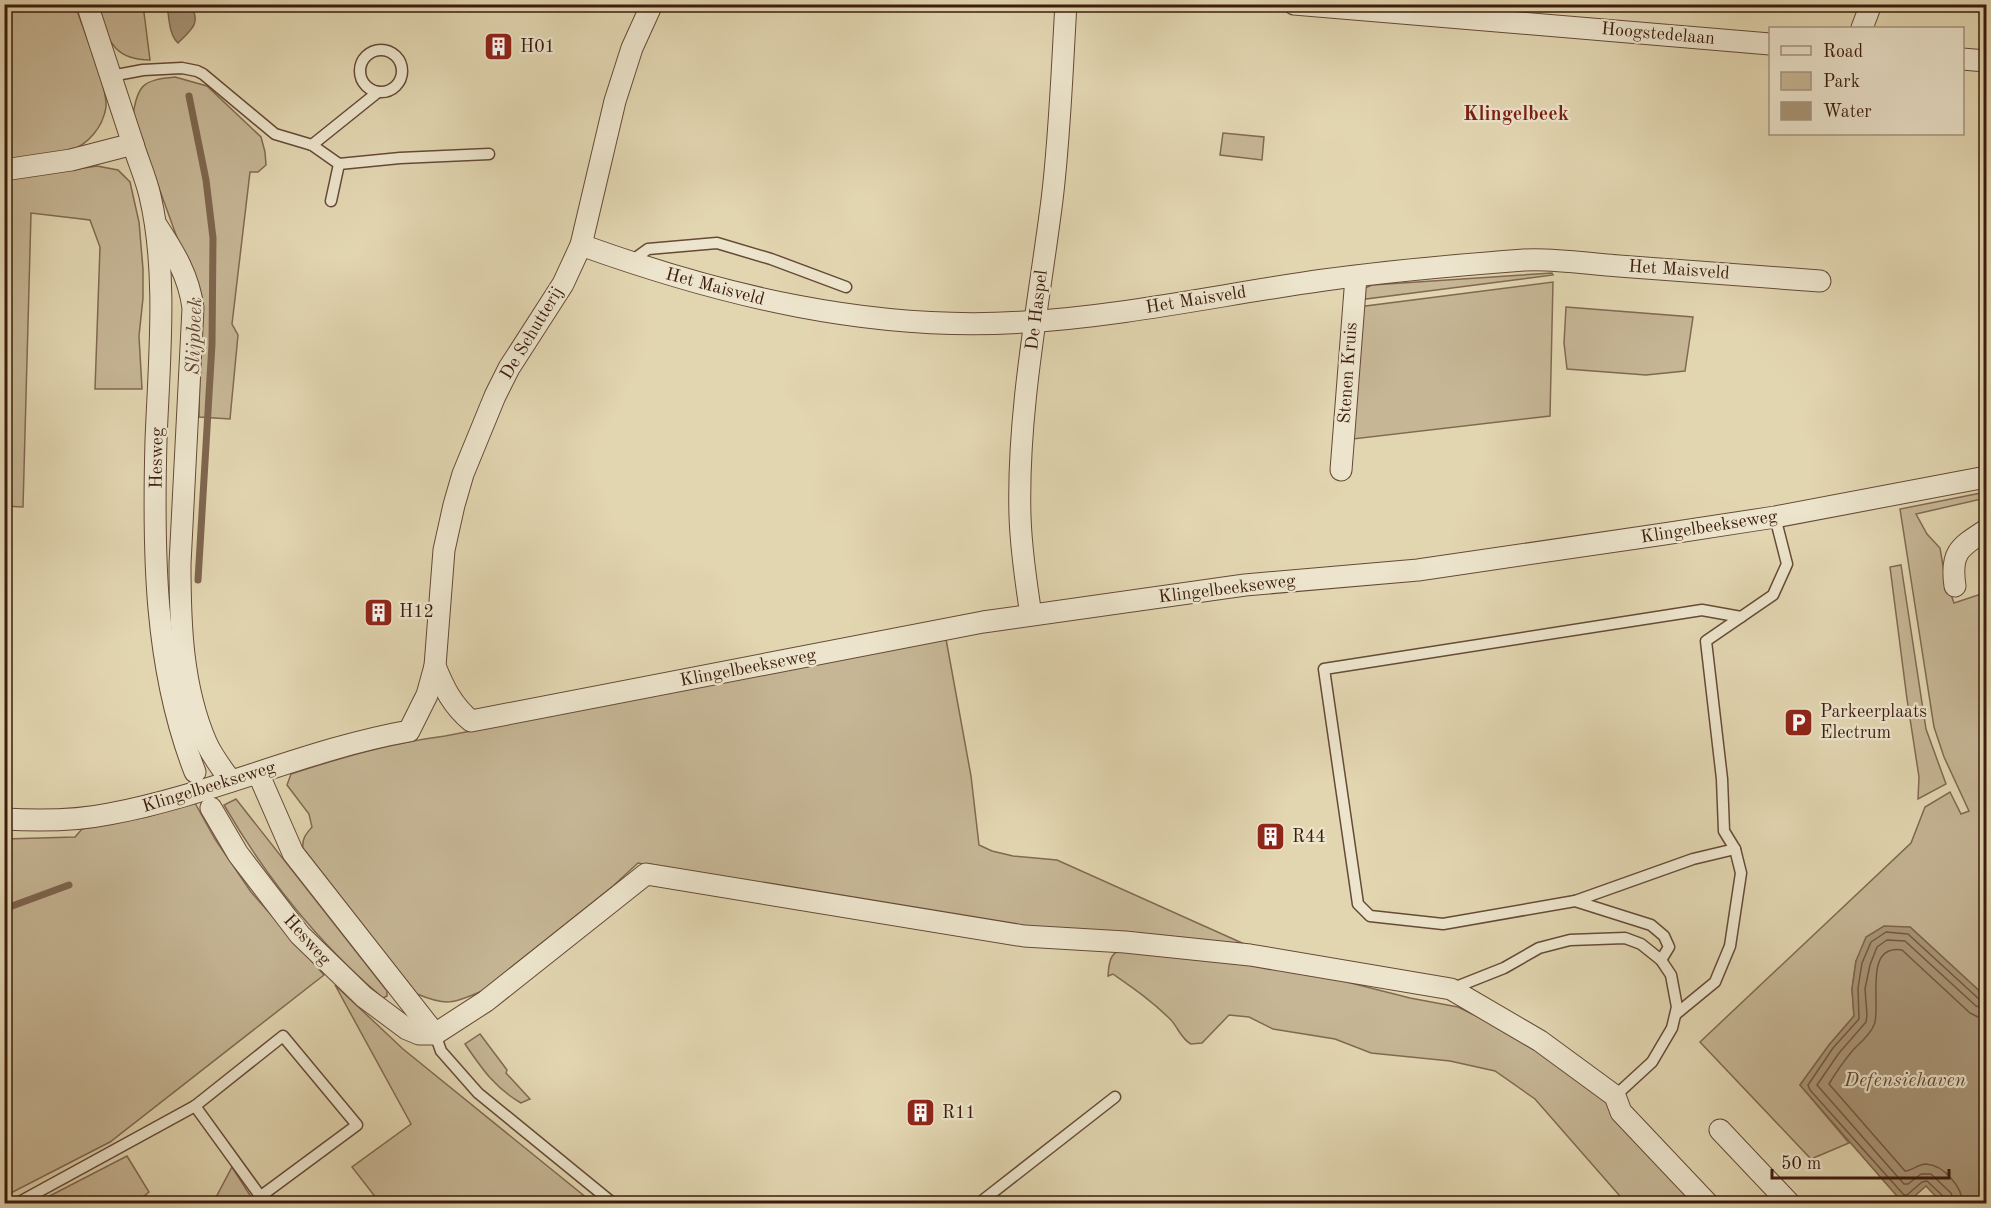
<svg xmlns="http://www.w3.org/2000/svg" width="1991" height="1208" viewBox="0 0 1991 1208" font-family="'Old Standard TT',serif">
	<rect width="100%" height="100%" fill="#e2d6b1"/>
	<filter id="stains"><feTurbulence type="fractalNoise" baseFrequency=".00333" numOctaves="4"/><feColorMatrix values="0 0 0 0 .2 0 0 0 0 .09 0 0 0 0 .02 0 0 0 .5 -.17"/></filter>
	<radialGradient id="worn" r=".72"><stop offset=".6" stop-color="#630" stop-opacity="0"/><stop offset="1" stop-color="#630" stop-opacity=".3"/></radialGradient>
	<g fill="#c6b695" stroke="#816951" stroke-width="1.5">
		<path d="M5 5H75C82 26 108 88 106 107 103 127 88 145 69 151 49 157 25 158 5 161Z"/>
		<path d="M95 5H143L150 60C110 60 108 36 95 5Z"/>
		<path d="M175 77 207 86 261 137 265 152 266 165 258 172H250L232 324 238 335 230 419 199 417 201 304 133 116C137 84 144 80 175 77Z"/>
		<polygon points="1223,133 1264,137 1262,160 1220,155"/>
		<polygon points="97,166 118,170 130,182 139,222 143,269 143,298 139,336 142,389 95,389 100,247 90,220 31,213 23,507 5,506 5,180"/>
		<polygon points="1552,273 1553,275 1358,300 1365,288 1372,285"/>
		<polygon points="1553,282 1550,416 1353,439 1358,307"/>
		<polygon points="1566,307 1693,317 1685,371 1646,375 1567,369 1564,343"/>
		<polygon points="1986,492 1986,498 1916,514 1927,534 1940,548 1945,577 1954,603 1981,594 1986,596 1983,629 1986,629 1986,727 1985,731 1982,772 1986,802 1986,997 1910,927 1856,961 1852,989 1854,1016 1829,1045 1800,1085 1849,1143 1811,1159 1700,1042 1911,843 1925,807 1950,792 1961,814 1969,811 1944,757 1934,727 1900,509"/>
		<polygon points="1901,565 1926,729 1946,784 1918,799 1919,777 1907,699 1890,567"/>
		<path d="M946 639 971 776 979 845 992 851 1013 856 1057 860 1251 947 1050 929 927 913 860 899 638 863 613 886 482 991C453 1004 446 1006 417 994L303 848C302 838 306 834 312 827L309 814 287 785 291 774C343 757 391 743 445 736Z"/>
		<path d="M236 799 387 991V996L383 998C319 944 266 877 224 805Z"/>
		<polygon points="195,803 215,839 251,892 324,975 110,1142 5,1196 5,839 75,837 82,829 147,817"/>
		<path d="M1127 945 1288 967 1410 998 1458 1007 1519 1037 1594 1088 1702 1203H1626L1535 1099 1495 1071 1450 1061 1371 1053 1335 1039 1273 1029 1249 1017 1229 1015 1202 1043 1191 1044C1181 1039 1178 1027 1170 1019 1152 1001 1133 988 1113 974L1108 976C1109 957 1111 954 1127 945Z"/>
		<polygon points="335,985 403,1049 593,1203 380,1203 352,1167 411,1124"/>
		<path d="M480 1034 507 1070 506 1073 530 1099 521 1103C495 1088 482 1069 465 1044Z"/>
		<polygon points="127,1156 149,1192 135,1203 36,1203"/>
		<polygon points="232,1167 255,1203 213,1203"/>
	</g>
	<g fill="#aa9779" stroke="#7e664e" stroke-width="1.5">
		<path d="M167 5H191C201 24 192 29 178 43 169 35 169 17 167 5Z"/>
		<polygon points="1884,926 1910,927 1986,997 1986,1203 1942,1203 1926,1186 1907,1203 1903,1203 1800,1085 1829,1045 1854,1016 1852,989 1856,961 1866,937"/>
	</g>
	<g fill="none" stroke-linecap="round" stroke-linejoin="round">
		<g stroke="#735a43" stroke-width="1.5">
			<polyline points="1946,1204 1944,1197 1927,1181 1922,1182 1907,1195 1904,1195 1810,1090 1808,1085 1833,1048 1859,1019 1858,988 1862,963 1871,942 1886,932 1908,934 1980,1000 1986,1001"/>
			<polyline points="1954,1204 1951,1193 1931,1174 1921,1174 1908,1184 1904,1184 1817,1085 1839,1053 1866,1022 1867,1015 1865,989 1870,965 1877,947 1887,940 1905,941 1976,1006 1986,1009"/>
			<path d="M1963 1204C1962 1187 1944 1165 1926 1164 1918 1164 1912 1171 1905 1171L1829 1084C1836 1072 1844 1061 1853 1050 1860 1043 1870 1035 1874 1025 1882 1007 1862 944 1902 950L1970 1013 1978 1017 1986 1018"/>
		</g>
		<g stroke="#7e664e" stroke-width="7">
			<polyline points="189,96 206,180 213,238 212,344 198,580"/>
			<polyline points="4,909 69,885"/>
		</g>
		<defs>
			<g id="lane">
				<circle cx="381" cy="71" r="21"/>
				<polyline points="111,76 143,70 182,68 197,71 203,74 275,134 312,145 339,164 331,201"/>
				<polyline points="312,145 378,92"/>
				<polyline points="339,164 400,158 489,154"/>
				<polyline points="630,262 648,249 717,243 771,259 846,287"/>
				<polyline points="1575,901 1443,924 1370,916 1358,904 1324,669 1702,610 1741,617"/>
				<polyline points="1661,960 1669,947 1664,936 1651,925 1575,901 1693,859 1735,849 1724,831 1722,779 1706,641 1773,595 1787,564 1775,517"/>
				<polyline points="1451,989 1504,968 1539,948 1570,940 1625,938 1641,944 1661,960 1671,975 1677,1007 1672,1028 1652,1062 1615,1096"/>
				<polyline points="1676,1014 1715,982 1730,946 1741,873 1735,849"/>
				<polyline points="435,1034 441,1051 478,1093 614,1204"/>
				<polyline points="195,1106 283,1036 357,1125 261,1196"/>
				<polyline points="16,1204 195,1106 266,1204"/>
				<polyline points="978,1204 1115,1097"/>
			</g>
			<g id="street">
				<polyline points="1294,4 1770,44"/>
				<polyline points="1862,28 1871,4"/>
				<polyline points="1962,59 1986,61"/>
				<path d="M133 144C138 161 146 178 150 196 168 272 159 362 156 440 153 552 154 667 195 772"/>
				<polyline points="4,170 71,160 133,144 87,4"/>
				<path d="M157 226C174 252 189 276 193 308L180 564C180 624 182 686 206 742 212 756 222 769 231 781"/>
				<path d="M581 245C723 296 872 332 1024 322 1125 316 1224 294 1324 280 1390 271 1458 265 1524 260 1554 258 1589 264 1619 266 1686 271 1753 276 1820 281"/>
				<polyline points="1341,470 1356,277"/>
				<path d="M1955 586C1950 552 1960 547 1986 530"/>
				<path d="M1031 615C1026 583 1021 549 1020 516 1017 412 1039 303 1052 200 1060 135 1062 69 1066 4"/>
				<path d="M435 666C444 688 452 705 471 721L983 622 1245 585 1418 570 1664 534 1775 517 1986 477"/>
				<polyline points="258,773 293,853 435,1034"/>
				<polyline points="211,808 238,854 300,935 364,997 407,1029 419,1034 435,1034 486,1001 646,874 1024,936 1125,942 1250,955 1451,989 1540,1041 1615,1096 1621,1112 1708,1204"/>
				<path d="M4 819C39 821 75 821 109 814 212 795 307 749 409 731L427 695 435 666 444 550 454 505 463 474 495 396 509 368 563 284 581 245 615 101 632 48 652 4"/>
				<polyline points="1720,1130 1790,1204"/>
			</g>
		</defs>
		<use href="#lane" stroke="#664a36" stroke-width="13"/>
		<use href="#street" stroke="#664a36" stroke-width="23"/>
		<use href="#lane" stroke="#ece4cc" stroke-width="10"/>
		<use href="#street" stroke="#ece4cc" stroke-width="21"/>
	</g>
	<defs>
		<symbol id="building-square" viewBox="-11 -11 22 22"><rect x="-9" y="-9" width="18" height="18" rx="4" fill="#8f2418" stroke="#ece4cc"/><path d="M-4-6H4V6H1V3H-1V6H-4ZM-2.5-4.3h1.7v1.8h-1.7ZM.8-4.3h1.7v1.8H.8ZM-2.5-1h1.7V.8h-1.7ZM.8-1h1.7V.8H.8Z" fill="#fff"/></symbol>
		<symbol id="parking-square" viewBox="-11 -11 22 22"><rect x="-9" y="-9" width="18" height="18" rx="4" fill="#8f2418" stroke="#ece4cc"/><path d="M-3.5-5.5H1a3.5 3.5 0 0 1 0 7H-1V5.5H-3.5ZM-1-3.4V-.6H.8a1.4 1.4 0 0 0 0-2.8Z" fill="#fff"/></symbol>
	</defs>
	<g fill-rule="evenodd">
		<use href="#building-square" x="482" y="30" width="33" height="33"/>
		<use href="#building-square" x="362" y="596" width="33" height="33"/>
		<use href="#parking-square" x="1782" y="706" width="33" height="33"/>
		<use href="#building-square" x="1254" y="820" width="33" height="33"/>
		<use href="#building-square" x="904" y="1096" width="33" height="33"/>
	</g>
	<g text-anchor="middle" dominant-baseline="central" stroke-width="4.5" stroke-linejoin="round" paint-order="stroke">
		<g font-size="18" fill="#3c1c0d" stroke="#ece4cc">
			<text transform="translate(1658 34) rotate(5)">Hoogstedelaan</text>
			<text transform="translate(1679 270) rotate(4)">Het Maisveld</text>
			<text transform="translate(715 287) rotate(15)">Het Maisveld</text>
			<text transform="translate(1196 300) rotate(-9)">Het Maisveld</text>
			<text transform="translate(1037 310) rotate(-83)">De Haspel</text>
			<text transform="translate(532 333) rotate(-59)">De Schutterij</text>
			<text transform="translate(1348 373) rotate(-86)">Stenen Kruis</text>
			<text transform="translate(157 458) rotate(-89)">Hesweg</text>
			<text transform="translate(1709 527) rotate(-9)">Klingelbeekseweg</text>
			<text transform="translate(1227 589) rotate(-7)">Klingelbeekseweg</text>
			<text transform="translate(748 668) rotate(-11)">Klingelbeekseweg</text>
			<text transform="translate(209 787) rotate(-17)">Klingelbeekseweg</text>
			<text transform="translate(307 940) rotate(48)">Hesweg</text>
		</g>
		<g font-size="18" fill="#3c1c0d" stroke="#ece4cc" text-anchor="start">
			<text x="520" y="47">H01</text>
			<text x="399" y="612">H12</text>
			<text x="1820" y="712">Parkeerplaats<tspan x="1820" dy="21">Electrum</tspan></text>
			<text x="1292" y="837">R44</text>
			<text x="942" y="1113">R11</text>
		</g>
		<g font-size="20" font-weight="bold" fill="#7a1f14" stroke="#ece4cc">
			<text x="1516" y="115">Klingelbeek</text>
		</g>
		<g font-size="20" font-style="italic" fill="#624733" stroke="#ece4cc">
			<text transform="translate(195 336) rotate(-88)">Slijpbeek</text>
			<text x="1905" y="1081">Defensiehaven</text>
		</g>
	</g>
	<rect width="1991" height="1208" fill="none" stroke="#e2d6b1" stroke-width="24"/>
	<rect x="6" y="6" width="1979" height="1196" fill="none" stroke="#3c1c0d" stroke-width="3"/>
	<rect x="12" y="12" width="1967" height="1184" fill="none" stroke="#3c1c0d" stroke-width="1.5"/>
	<rect x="1769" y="27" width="195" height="108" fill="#ece4cc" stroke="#a69480" stroke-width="1.5"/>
	<rect x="1781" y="46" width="30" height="9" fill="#ece4cc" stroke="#a69480" stroke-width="1.5"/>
	<text x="1823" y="57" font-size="18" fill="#3c1c0d">Road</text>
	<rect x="1781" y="72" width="30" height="18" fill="#c6b695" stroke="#a69480" stroke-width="1.5"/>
	<text x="1823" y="87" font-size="18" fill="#3c1c0d">Park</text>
	<rect x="1781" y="102" width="30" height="18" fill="#aa9779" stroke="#a69480" stroke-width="1.5"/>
	<text x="1823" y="117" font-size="18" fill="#3c1c0d">Water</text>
	<path d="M1772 1169v9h177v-9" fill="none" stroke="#3c1c0d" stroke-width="3"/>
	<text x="1781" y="1169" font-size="18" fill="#3c1c0d" stroke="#ece4cc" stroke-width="4.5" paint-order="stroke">50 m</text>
	<rect width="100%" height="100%" filter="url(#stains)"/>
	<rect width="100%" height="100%" fill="url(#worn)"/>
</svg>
